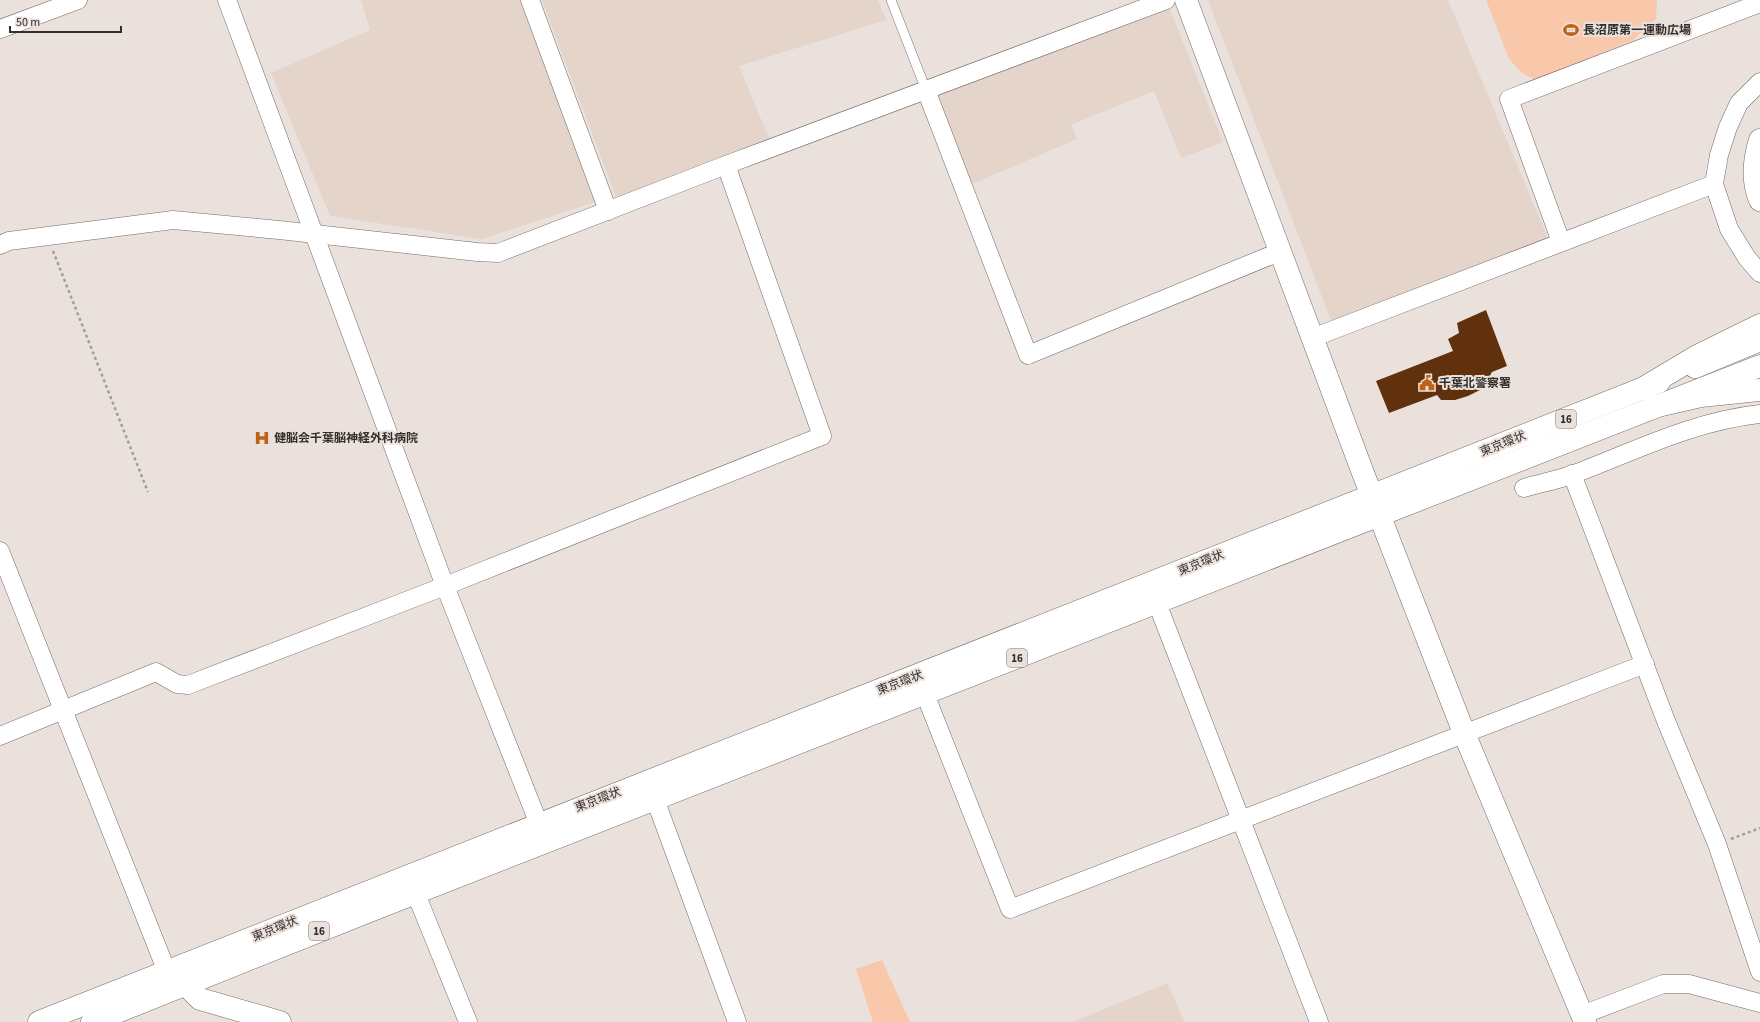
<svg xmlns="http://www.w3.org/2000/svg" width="1760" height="1022" viewBox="0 0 1760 1022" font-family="'Source Sans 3','Noto Sans JP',sans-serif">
	<rect width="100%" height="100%" fill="#ebe1dc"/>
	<g fill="#e4d4ca">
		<polygon points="361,0 522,0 598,201 482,239 330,216 271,73 370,30"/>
		<polygon points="542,0 878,0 886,20 739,66 769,138 616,197"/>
		<polygon points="1208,0 1448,0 1549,241 1332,323"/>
		<polygon points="1169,7 1223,142 1181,158 1154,91 1071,125 1077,139 970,185 934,93"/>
		<polygon points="1167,983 1185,1022 1073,1022"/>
	</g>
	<g fill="#f9c7a9">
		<polygon points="1486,0 1657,0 1656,19 1633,40 1536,80 1522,73 1509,59"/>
		<polygon points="882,960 910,1022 873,1022 856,969"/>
	</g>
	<polygon fill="#61310e" points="1486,310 1507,366 1492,372 1488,379 1480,390 1468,396 1455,400 1441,400 1437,395 1389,413 1376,381 1453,351 1448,339 1459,333 1457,323"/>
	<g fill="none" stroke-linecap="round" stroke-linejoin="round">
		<defs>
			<polyline id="service" points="891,0 926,90"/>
			<g id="minor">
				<polyline points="227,0 445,586 544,837"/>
				<polyline points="530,0 608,211"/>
				<polyline points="0,29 78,0"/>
				<polyline points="1760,82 1739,103 1728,127 1719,155 1714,184 1729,229 1747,258 1760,273"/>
				<polyline points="926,90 1028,355 1279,252"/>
				<polyline points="1561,242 1509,99 1760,3"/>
				<polyline points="0,245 9,241 173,220 279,230 477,252 498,253 726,165 1166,0"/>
				<polyline points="1312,338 1714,184"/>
				<polyline points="1572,474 1666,721 1717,844 1760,972"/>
				<path d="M1524 488C1540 483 1558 480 1574 474 1635 451 1694 421 1760 414"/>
				<polyline points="0,551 167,972"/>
				<polyline points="1157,603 1319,1022"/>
				<polyline points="925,694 1010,909 1645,664"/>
				<polyline points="0,736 156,672 177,684 188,685 445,586 822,436 726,165"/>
				<polyline points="655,799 737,1022"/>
				<polyline points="416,894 468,1022"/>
				<polyline points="1582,1015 1663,984 1689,984 1760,1003"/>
			</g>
			<g id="tertiary">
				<polyline points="1186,0 1363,473 1464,733 1585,1022"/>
				<polyline points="189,984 192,991 200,999 280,1022"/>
			</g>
			<g id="trunk">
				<polyline points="1695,367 1760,340"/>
				<polyline points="39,1022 1659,382"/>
				<polyline points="92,1022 372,910 1760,366"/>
			</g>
			<g id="motorway">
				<path d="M1760 140C1754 159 1752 181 1760 200"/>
				<polyline points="1642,389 1699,355 1760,325"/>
				<polyline points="1653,407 1701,396 1760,390"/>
			</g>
		</defs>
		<use href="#service" stroke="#736b66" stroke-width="10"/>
		<use href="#minor" stroke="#736b66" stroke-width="19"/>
		<use href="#tertiary" stroke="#736b66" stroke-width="23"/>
		<use href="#trunk" stroke="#736b66" stroke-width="23"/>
		<use href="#motorway" stroke="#736b66" stroke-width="23"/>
		<g stroke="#a39c98" stroke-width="2.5" stroke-dasharray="3 3" stroke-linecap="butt">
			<polyline points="53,251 148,492"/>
			<polyline points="1731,839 1760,828"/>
		</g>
		<use href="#service" stroke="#fff" stroke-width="9"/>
		<use href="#minor" stroke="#fff" stroke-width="18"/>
		<use href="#tertiary" stroke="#fff" stroke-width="22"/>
		<use href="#trunk" stroke="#fff" stroke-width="22"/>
		<use href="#motorway" stroke="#fff" stroke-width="22"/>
	</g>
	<defs>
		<symbol id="stadium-bare" viewBox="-9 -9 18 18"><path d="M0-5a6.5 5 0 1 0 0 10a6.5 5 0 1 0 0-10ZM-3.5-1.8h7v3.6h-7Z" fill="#bf6216" stroke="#ebe1dc" stroke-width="2.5" paint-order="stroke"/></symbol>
		<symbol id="civic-bare" viewBox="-9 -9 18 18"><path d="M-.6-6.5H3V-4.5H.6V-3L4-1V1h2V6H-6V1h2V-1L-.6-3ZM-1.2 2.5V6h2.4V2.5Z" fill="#bf6216" stroke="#ebe1dc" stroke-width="2.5" paint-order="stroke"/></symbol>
		<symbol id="hospital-bare" viewBox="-9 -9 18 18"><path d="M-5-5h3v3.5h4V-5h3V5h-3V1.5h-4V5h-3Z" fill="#bf6216" stroke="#ebe1dc" stroke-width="2.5" paint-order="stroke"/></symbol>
	</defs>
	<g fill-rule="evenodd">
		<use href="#stadium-bare" x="1560" y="19" width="22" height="22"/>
		<use href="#civic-bare" x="1416" y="372" width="22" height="22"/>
		<use href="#hospital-bare" x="251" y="427" width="22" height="22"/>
	</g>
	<g text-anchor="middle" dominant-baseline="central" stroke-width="4" stroke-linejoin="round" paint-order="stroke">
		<g fill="#ebe1dc" stroke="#6a6461" stroke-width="1">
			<rect x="1556" y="410" width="20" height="18" rx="3"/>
			<rect x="1007" y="649" width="20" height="18" rx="3"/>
			<rect x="309" y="922" width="20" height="18" rx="3"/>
		</g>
		<g font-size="11" font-weight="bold" fill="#322e2c">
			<text x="1566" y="419">16</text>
			<text x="1017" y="658">16</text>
			<text x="319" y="931">16</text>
		</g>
		<g font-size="12" font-weight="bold" fill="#322e2c" stroke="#ebe1dc" text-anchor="start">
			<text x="1583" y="30">長沼原第一運動広場</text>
			<text x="1439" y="383">千葉北警察署</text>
			<text x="274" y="438">健脳会千葉脳神経外科病院</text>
		</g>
		<g font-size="12" fill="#322e2c" stroke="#ebe1dc">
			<text transform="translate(1503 444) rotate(-22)">東京環状</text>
			<text transform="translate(1201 563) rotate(-22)">東京環状</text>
			<text transform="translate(900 683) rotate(-21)">東京環状</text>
			<text transform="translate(598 800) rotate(-21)">東京環状</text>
			<text transform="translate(275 929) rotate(-22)">東京環状</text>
		</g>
	</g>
	<path d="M10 26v6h111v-6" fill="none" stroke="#322e2c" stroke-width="2"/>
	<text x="16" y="26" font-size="12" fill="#322e2c" stroke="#ebe1dc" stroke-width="3" paint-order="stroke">50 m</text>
</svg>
